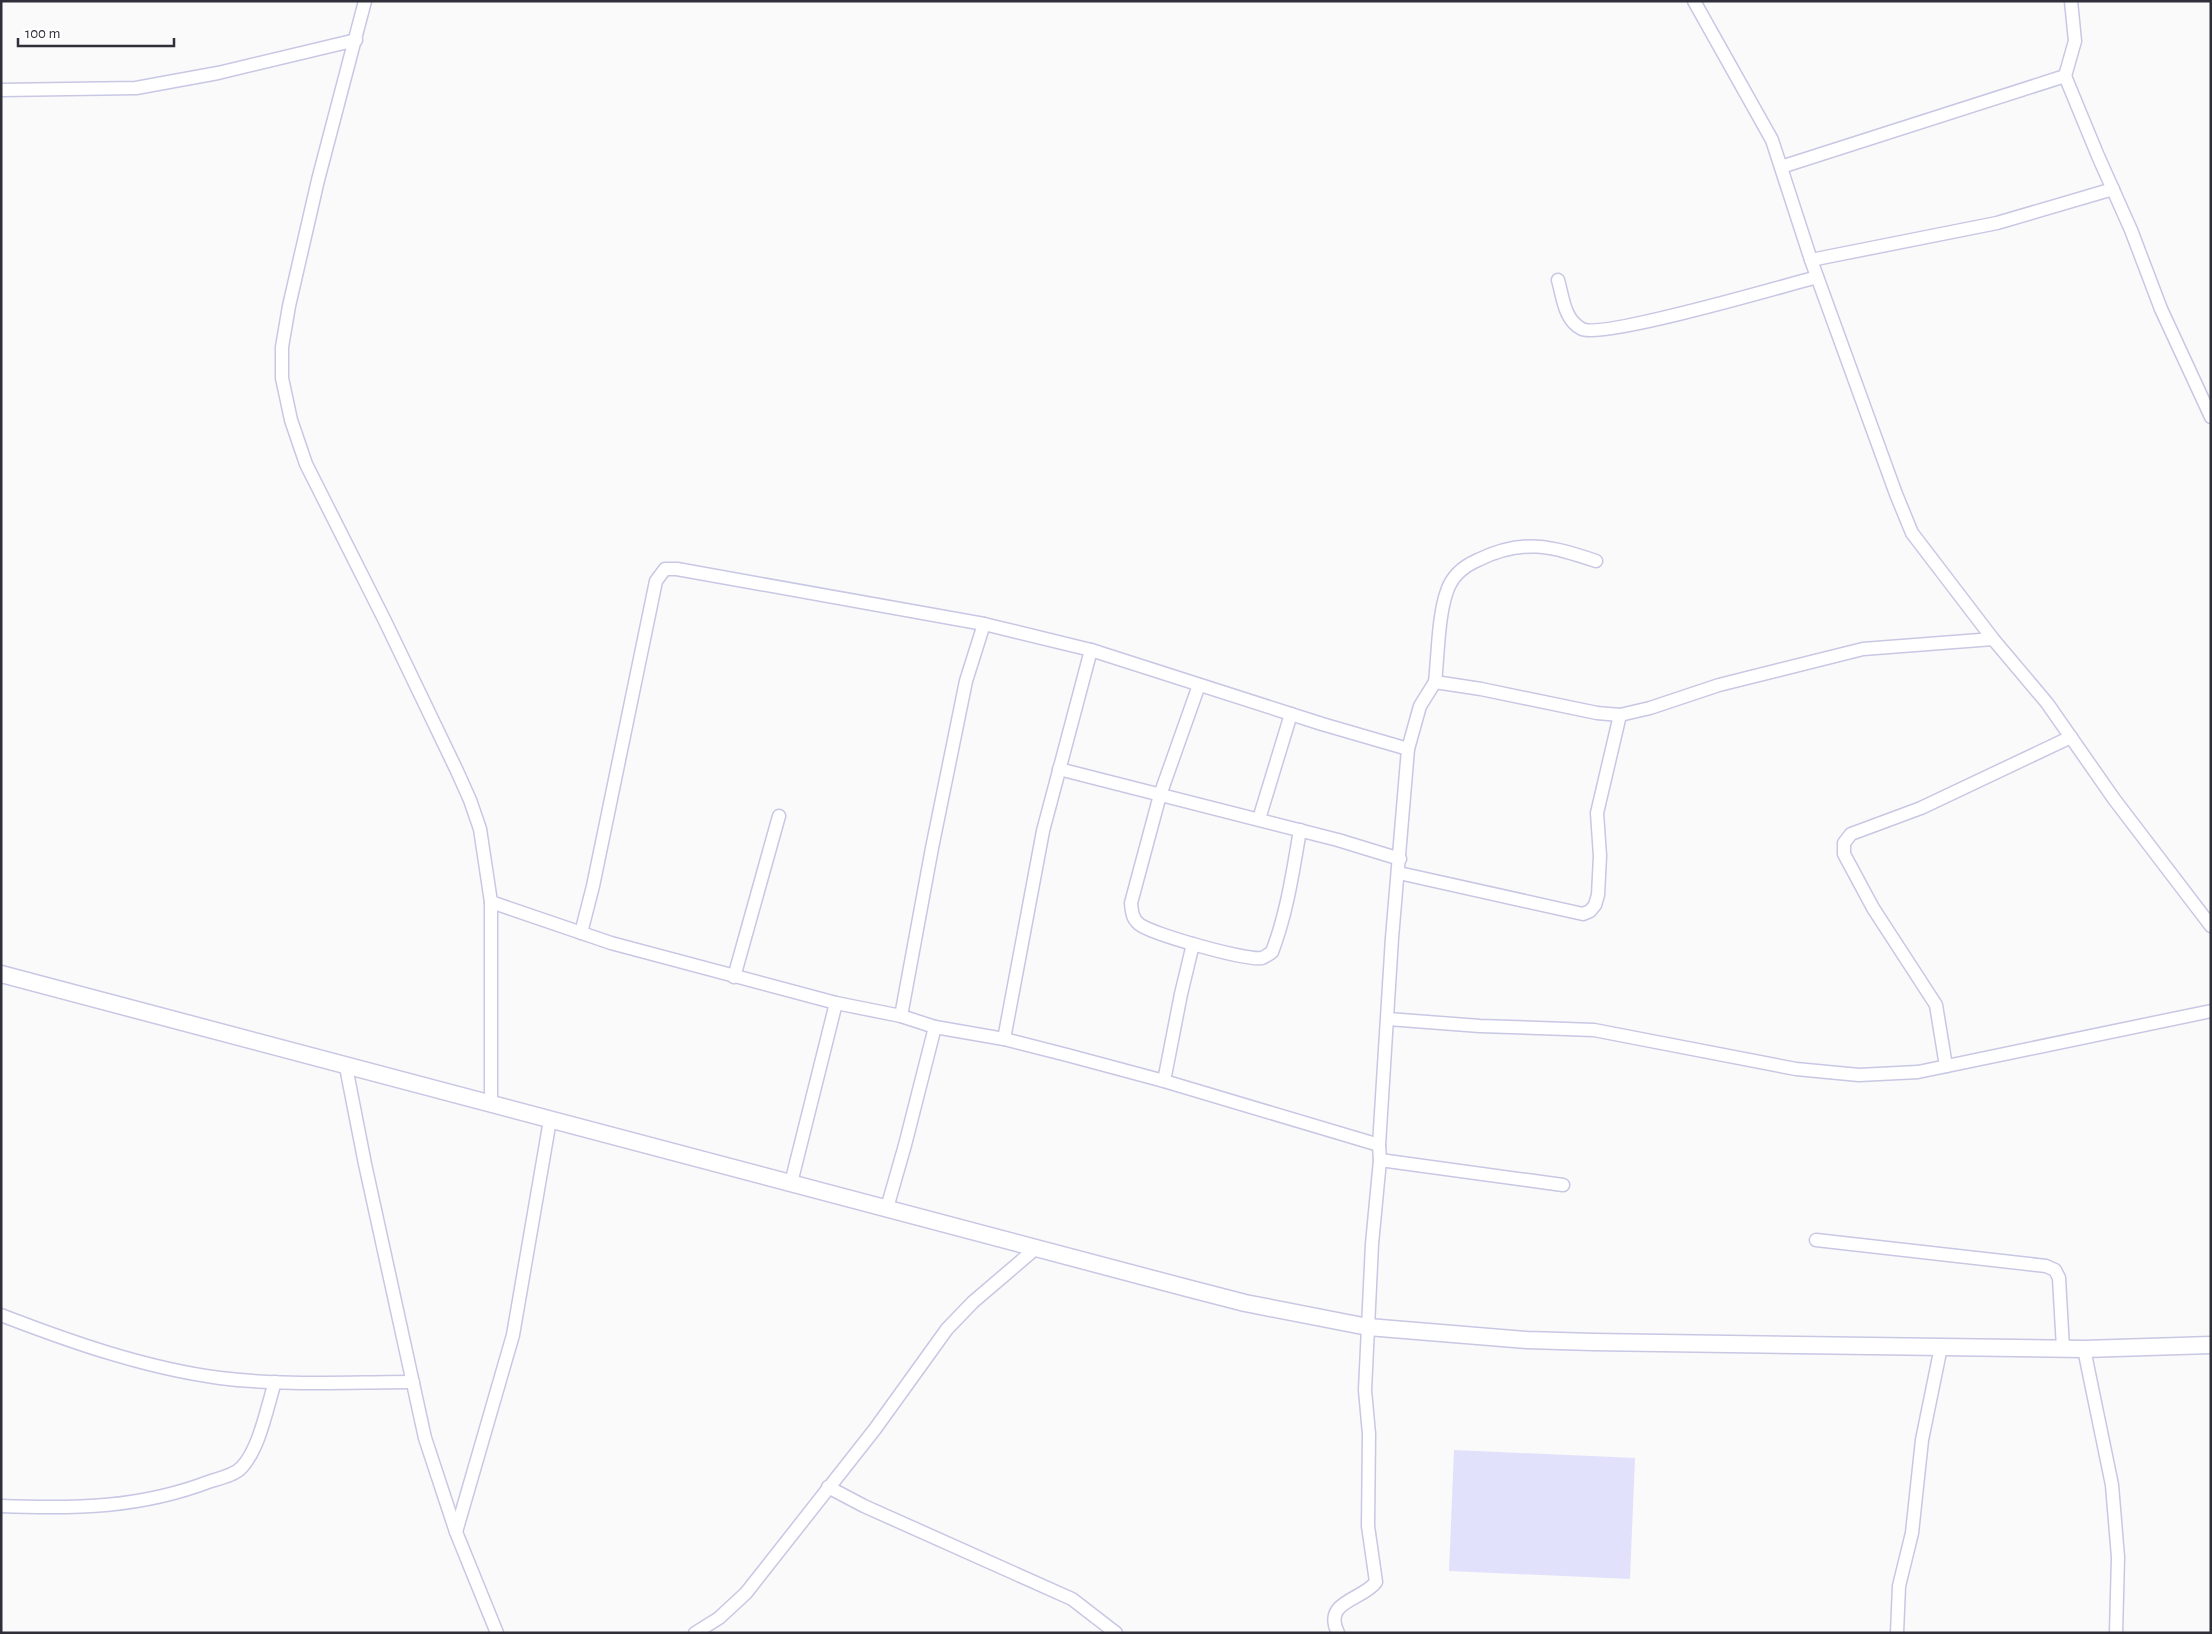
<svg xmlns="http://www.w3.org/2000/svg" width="2212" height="1634" viewBox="0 0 2212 1634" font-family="'Alegreya Sans',sans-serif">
	<rect width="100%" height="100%" fill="#fafafa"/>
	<polygon fill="#e2e1fb" points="1454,1450 1635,1458 1630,1579 1449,1571"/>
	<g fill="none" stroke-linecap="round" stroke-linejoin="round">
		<defs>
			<g id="minor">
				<polyline points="365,1 318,180 289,306 282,347 282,378 291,420 306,464 385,621 457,771 470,800 480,829 491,902 491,1105"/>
				<polyline points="1694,1 1772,140 1811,260 1896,494 1912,533 1993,639 2047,703 2114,799 2211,926"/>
				<polyline points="2065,76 2098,156 2131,230 2161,309 2211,417"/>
				<polyline points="1,90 136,88 218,73 356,40"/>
				<polyline points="1781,167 2065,76 2075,41 2071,1"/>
				<polyline points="1811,260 1997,223 2113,189"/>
				<path d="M1558 280C1563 297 1564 320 1582 329 1602 339 1784 286 1817 277"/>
				<path d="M1435 682C1438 656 1438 616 1447 591 1452 576 1464 566 1478 560 1523 538 1551 546 1596 561"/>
				<path d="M1199 685 1160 795 1131 903C1132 912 1132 918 1139 924 1151 934 1247 961 1262 958 1265 957 1269 954 1272 952 1287 913 1293 871 1300 830"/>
				<polyline points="1059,769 1338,840 1400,859"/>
				<polyline points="1259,819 1291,714"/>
				<polyline points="1399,873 1583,914 1590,911 1595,905 1598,895 1600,856 1597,813 1620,715"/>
				<polyline points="491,902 611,943 836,1003 901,1016 935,1027 1004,1039 1067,1055 1164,1081 1379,1145"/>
				<polyline points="581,933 593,886 656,581 665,569 677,569 984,624 1091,650 1322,724 1408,749"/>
				<polyline points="734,977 779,816"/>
				<polyline points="901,1016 932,848 966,681 984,624"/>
				<polyline points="1388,1019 1480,1026 1594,1030 1796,1069 1859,1075 1918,1072 2211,1011"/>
				<polyline points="1004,1039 1043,831 1091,650"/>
				<polyline points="1946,1066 1936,1005 1873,908 1844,854 1844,843 1851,834 1921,808 2071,737"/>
				<polyline points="346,1067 365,1164 425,1438 456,1532 497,1633"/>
				<polyline points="1164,1081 1181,994 1193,944"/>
				<polyline points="1380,1160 1563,1185"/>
				<polyline points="791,1183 836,1003"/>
				<polyline points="887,1208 905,1145 935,1027"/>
				<polyline points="1816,1240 2046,1266 2055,1270 2059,1278 2063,1348"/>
				<path d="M1 1315C71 1342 145 1368 220 1378 283 1386 349 1382 413 1382"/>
				<polyline points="2084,1349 2112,1485 2118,1557 2116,1633"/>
				<polyline points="828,1487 864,1506 1072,1599 1116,1633"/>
				<path d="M1 1506C76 1509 141 1508 211 1481 221 1478 235 1475 242 1467 260 1447 267 1407 275 1382"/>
				<polyline points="456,1532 513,1335 550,1120"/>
				<polyline points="695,1633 719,1618 746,1593 875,1429 947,1329 973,1302 1035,1249"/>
				<path d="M1338 1633C1322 1601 1363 1600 1376 1582L1368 1526 1369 1434 1365 1390 1372 1244 1380 1160 1379 1145 1392 938 1408 749 1420 706 1435 682 1481 689 1597 713 1620 715 1650 708 1719 685 1863 649 1993 639"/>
				<polyline points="1897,1633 1899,1586 1912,1533 1922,1440 1941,1347"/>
			</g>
			<polyline id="major" points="1,974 1187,1288 1245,1303 1368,1327 1527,1340 1593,1342 2084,1349 2211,1345"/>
		</defs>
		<use href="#minor" stroke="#c8c7e4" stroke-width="15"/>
		<use href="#major" stroke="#c8c7e4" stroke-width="19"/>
		<use href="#minor" stroke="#fff" stroke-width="12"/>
		<use href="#major" stroke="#fff" stroke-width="16"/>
	</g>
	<rect width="2212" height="1634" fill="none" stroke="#2f2f3a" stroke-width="5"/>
	<path d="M18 38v8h156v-8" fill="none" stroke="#2f2f3a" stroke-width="2.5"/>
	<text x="25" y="38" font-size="15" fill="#2f2f3a" stroke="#ffffff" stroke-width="4" paint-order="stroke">100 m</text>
</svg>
